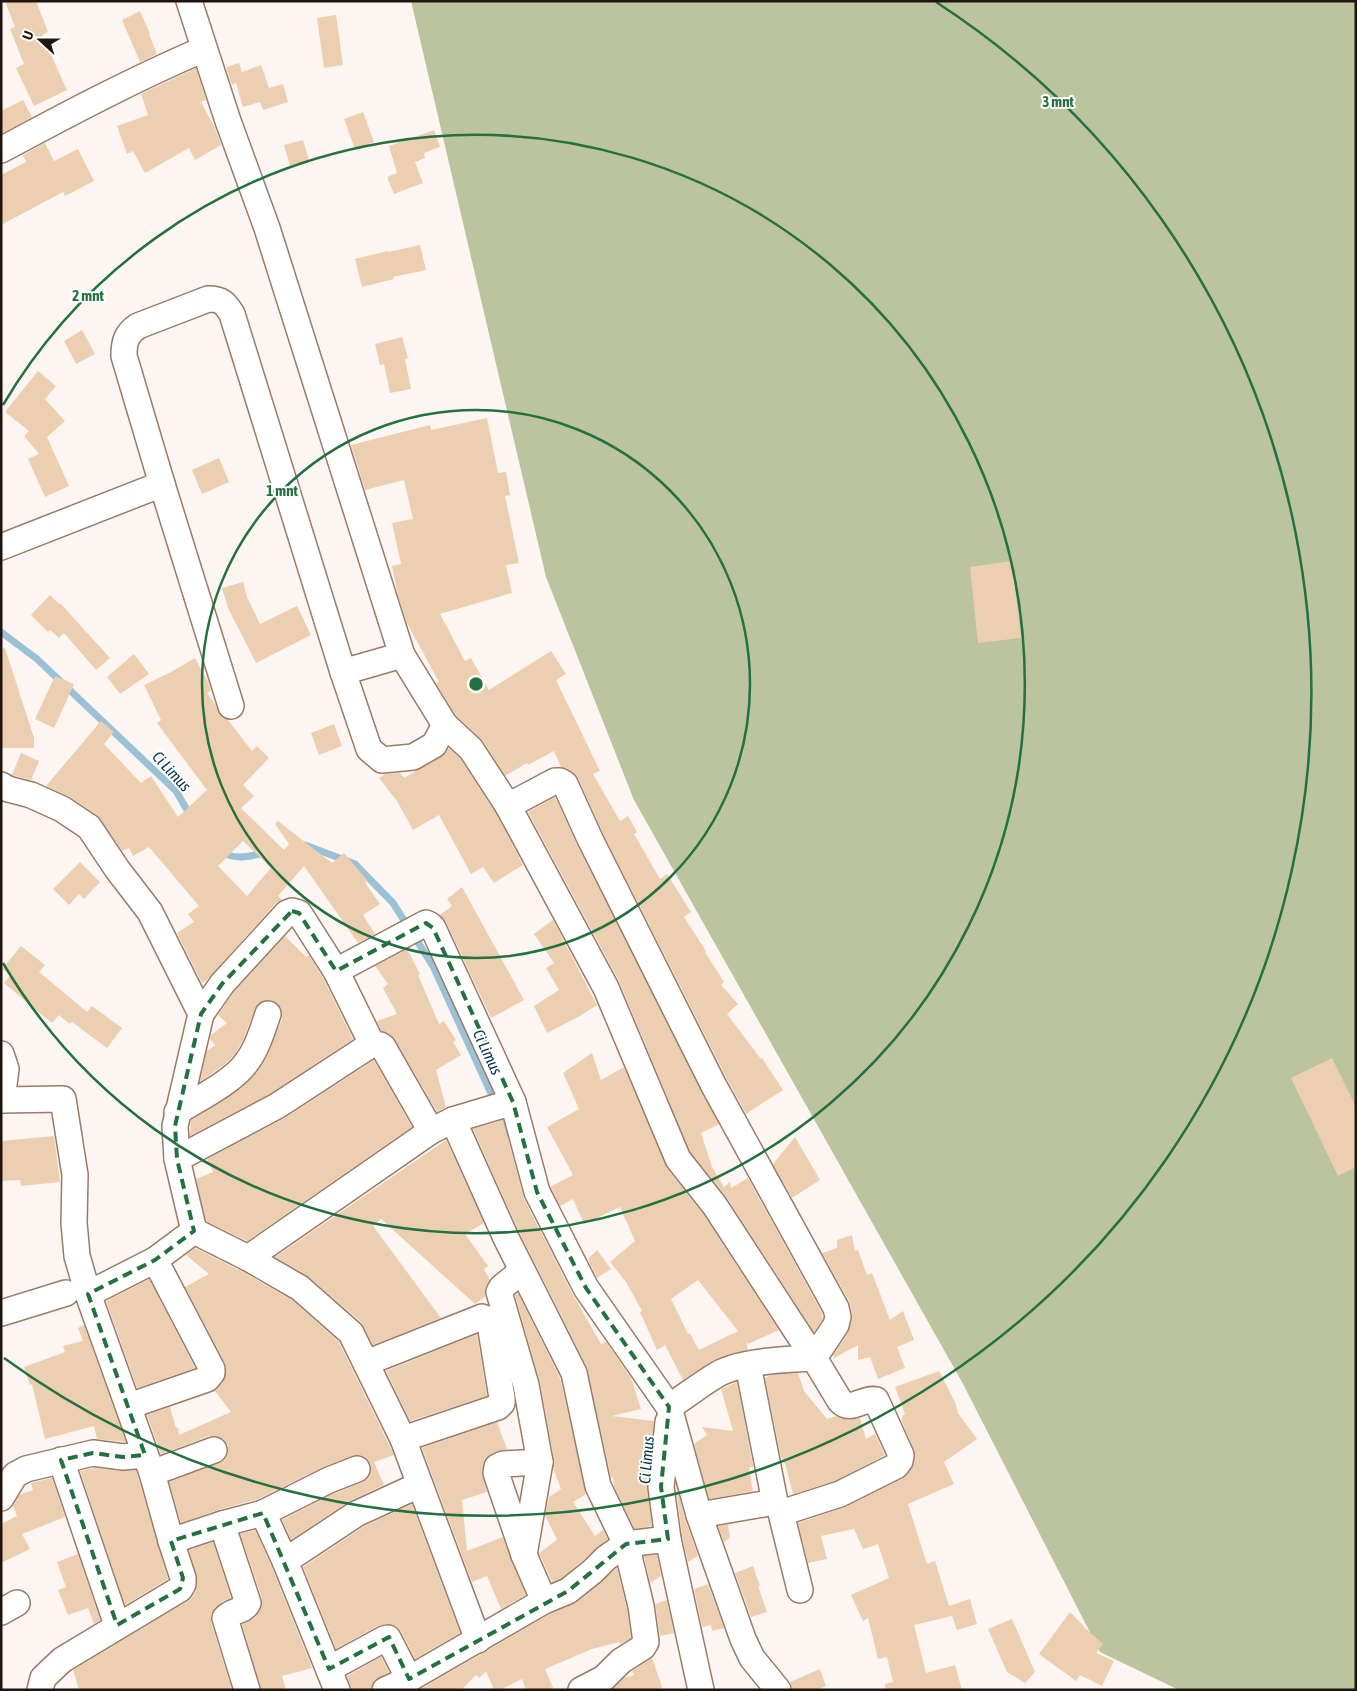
<svg xmlns="http://www.w3.org/2000/svg" width="1357" height="1691" viewBox="0 0 1357 1691" font-family="'Asap Condensed',sans-serif">
	<rect width="100%" height="100%" fill="#fcf5f1"/>
	<polygon fill="#bbc49f" points="411,1 1356,1 1356,1690 1179,1690 1100,1652 962,1382 634,800 546,577"/>
	<g fill="none" stroke-linecap="round" stroke-linejoin="round">
		<g stroke="#9ac1d6" stroke-width="7">
			<polyline points="1,632 37,659 176,791 190,815"/>
			<polyline points="305,845 355,864 393,903 433,966 495,1102"/>
			<path d="M221 851C235 861 249 856 265 853"/>
			<polyline points="500,1112 510,1134"/>
		</g>
	</g>
	<g fill="#eccfb1" fill-rule="evenodd">
		<polygon points="5,1 36,1 48,32 42,35 67,90 34,106 16,68 24,64 10,29 15,27"/>
		<polygon points="140,11 150,34 149,34 157,54 140,62 122,20"/>
		<polygon points="336,15 343,65 324,68 317,18"/>
		<polygon points="239,63 242,72 261,65 269,88 283,84 288,102 263,110 260,102 243,107 236,83 232,85 226,67"/>
		<polygon points="196,68 206,100 201,102 215,128 221,145 195,160 189,148 145,173 133,151 127,154 117,126 148,115 141,94"/>
		<polygon points="23,100 32,117 1,134 1,111"/>
		<polygon points="363,112 374,142 355,149 344,119"/>
		<polygon points="434,130 440,147 424,153 425,158 415,162 423,183 394,194 387,177 397,173 389,146"/>
		<polygon points="303,140 309,160 290,166 284,145"/>
		<polygon points="45,143 54,161 78,149 94,181 65,196 63,192 1,225 1,175 26,162 23,155"/>
		<polygon points="420,245 426,270 393,277 394,279 362,287 355,259 388,251 388,252"/>
		<polygon points="82,330 95,354 76,364 64,341"/>
		<polygon points="402,337 408,358 405,359 411,389 390,393 384,364 380,365 375,344"/>
		<polygon points="38,371 56,386 45,399 65,421 47,437 69,486 45,497 28,459 39,454 24,436 29,431 5,412"/>
		<polygon points="487,418 498,473 506,472 510,495 505,496 519,563 506,565 512,593 440,614 465,661 471,658 489,690 551,651 566,674 556,680 600,771 593,774 620,821 628,816 637,832 634,834 660,879 667,874 691,912 684,917 706,951 705,952 724,982 721,985 738,1004 727,1014 761,1059 762,1058 783,1090 746,1114 727,1079 603,833 578,778 572,772 561,767 554,751 528,765 527,763 505,776 483,741 456,716 436,683 439,682 407,623 398,595 392,566 401,564 392,523 413,519 404,480 365,490 351,445 430,425 431,430"/>
		<polygon points="219,458 229,482 202,494 192,470"/>
		<polygon points="1012,561 1021,638 978,643 970,567"/>
		<polygon points="243,582 247,597 260,624 297,606 311,635 256,663 228,608 222,588"/>
		<polygon points="50,595 59,604 60,603 110,658 96,670 64,633 59,638 50,630 48,632 31,615"/>
		<polygon points="5,648 34,738 34,748 1,748 1,649"/>
		<polygon points="134,654 149,674 120,694 107,677"/>
		<path d="M195 658 208 682 211 690 207 693 215 704 221 716 228 720 252 751 257 746 269 758 243 785 254 796 241 808 284 850 289 844 275 824 278 821 332 863 344 853 368 881 365 883 380 904 363 915 375 934 358 943 304 866 278 896 282 900 276 903 207 980 202 983 177 933 194 922 188 914 199 906 149 847 133 856 129 848 122 851 97 815 70 797 46 786 101 721 114 732 104 744 141 783 151 776 178 817 207 790 157 723 161 720 144 685 171 672ZM243 841 271 868 247 896 218 866Z"/>
		<polygon points="55,676 74,684 54,728 35,719"/>
		<polygon points="334,724 342,746 319,755 311,733"/>
		<polygon points="449,748 460,758 496,813 523,865 494,883 483,867 471,874 439,815 413,830 397,801 379,778 385,774 400,773 404,778 441,757"/>
		<polygon points="21,753 39,761 31,780 12,775"/>
		<polygon points="555,797 577,845 719,1124 701,1133 712,1167 724,1187 730,1182 731,1188 748,1178 822,1313 823,1319 814,1332 727,1198 690,1152 619,981 528,812"/>
		<polygon points="80,862 100,882 84,899 79,894 69,905 53,889"/>
		<polygon points="462,887 524,1000 491,1018 446,922 440,915 452,906 447,899"/>
		<polygon points="553,920 597,1005 580,1016 547,1033 534,1006 559,990 546,968 554,963 534,934"/>
		<polygon points="285,936 306,957 309,955 323,978 353,1039 270,1094 190,1136 191,1120 242,1087 258,1071 269,1052 282,1019 282,1012 278,1004 272,1000 266,1000 259,1003 255,1009 243,1040 235,1054 224,1065 200,1082 207,1051 215,1045 210,1039 211,1035 227,1023 218,1015 233,993"/>
		<polygon points="21,946 45,965 39,972 87,1012 92,1006 122,1028 107,1048 72,1022 70,1024 59,1015 52,1023 4,983 11,975 2,969"/>
		<polygon points="407,949 420,974 418,975 439,1024 444,1021 456,1040 453,1042 461,1055 436,1070 446,1107 437,1112 395,1040 388,1033 381,1031 377,1021 397,1014 383,988 388,984 375,966"/>
		<path d="M592 1053 601 1080 624 1067 667 1168 703 1214 779 1330 748 1344 746 1341 748 1350 724 1356 712 1361 683 1380 665 1345 657 1350 640 1312 642 1311 626 1282 610 1262 635 1241 620 1207 584 1224 573 1199 560 1206 550 1187 573 1175 547 1127 579 1109 563 1073ZM698 1280 738 1331 699 1350 690 1333 688 1334 671 1299Z"/>
		<polygon points="1332,1058 1356,1107 1356,1167 1338,1176 1291,1078"/>
		<polygon points="374,1060 412,1127 247,1241 206,1221 196,1179 213,1172 207,1159 285,1118"/>
		<polygon points="503,1120 524,1199 573,1295 601,1344 606,1342 631,1378 641,1409 612,1416 654,1421 647,1486 652,1526 634,1529 614,1487 613,1477 611,1478 587,1367 519,1232 473,1129"/>
		<polygon points="54,1136 60,1182 21,1186 20,1180 1,1181 1,1141"/>
		<polygon points="795,1137 820,1180 792,1198 773,1164"/>
		<polygon points="446,1140 484,1223 465,1234 488,1266 484,1269 490,1280 485,1290 485,1297 475,1304 381,1219 373,1226 441,1318 373,1345 361,1322 309,1277 275,1257"/>
		<polygon points="852,1235 855,1251 858,1250 867,1275 872,1273 890,1320 903,1311 914,1340 897,1347 905,1368 878,1379 870,1357 858,1360 858,1345 834,1358 833,1355 848,1333 852,1320 852,1314 849,1301 822,1253 837,1248 837,1240"/>
		<polygon points="195,1248 241,1271 292,1300 339,1342 394,1455 374,1462 384,1485 348,1502 291,1540 282,1520 335,1493 363,1482 368,1478 371,1471 370,1464 366,1458 360,1455 352,1456 323,1467 258,1499 218,1510 181,1523 169,1482 219,1463 225,1459 228,1453 228,1445 223,1439 216,1436 209,1436 161,1454 147,1415 170,1407 176,1428 178,1427 179,1435 231,1412 215,1391 223,1382 226,1373 225,1363 185,1287 209,1274 186,1255"/>
		<polygon points="597,1250 611,1269 597,1278 588,1259"/>
		<polygon points="149,1279 195,1368 137,1388 106,1301"/>
		<polygon points="518,1293 560,1378 586,1494 573,1502 595,1536 603,1530 608,1539 561,1579 552,1582 539,1553 557,1540 545,1515 549,1497 561,1489 553,1468 554,1459 540,1382 515,1295"/>
		<polygon points="84,1325 126,1442 97,1439 94,1426 45,1439 32,1384 30,1385 24,1367 65,1352 63,1346 83,1341 78,1328"/>
		<polygon points="477,1334 487,1396 410,1421 386,1371"/>
		<polygon points="939,1371 955,1402 958,1413 977,1439 944,1462 954,1484 908,1504 927,1564 935,1561 949,1606 970,1599 977,1624 957,1630 952,1616 914,1625 926,1673 955,1665 962,1690 886,1690 885,1684 893,1682 887,1657 878,1659 868,1618 863,1621 851,1595 889,1578 878,1544 863,1549 854,1529 821,1536 827,1559 808,1563 798,1523 846,1507 902,1479 907,1475 914,1463 914,1450 901,1419 903,1418 902,1416 905,1414 895,1387"/>
		<polygon points="798,1373 804,1391 827,1419 837,1416 849,1420 860,1418 866,1439 875,1434 885,1455 835,1481 793,1494 785,1463 784,1463 782,1457 781,1457 765,1378 772,1375"/>
		<polygon points="737,1382 753,1466 749,1468 753,1491 709,1499 694,1444 707,1435 702,1427 733,1431 721,1389"/>
		<polygon points="497,1422 507,1449 497,1451 485,1459 482,1471 487,1492 462,1500 467,1551 503,1537 526,1595 501,1609 487,1576 472,1582 422,1448"/>
		<polygon points="94,1468 121,1471 136,1470 168,1579 125,1605 80,1471"/>
		<polygon points="52,1478 65,1517 22,1534 30,1549 1,1563 1,1524 17,1516 13,1506 19,1495 33,1490 31,1483"/>
		<polygon points="676,1485 685,1519 698,1556 688,1562 682,1536"/>
		<polygon points="412,1504 460,1633 415,1659 401,1631 396,1626 390,1624 377,1626 336,1649 303,1567 363,1527"/>
		<polygon points="730,1524 728,1525 730,1538 724,1542 718,1526"/>
		<polygon points="255,1530 272,1567 312,1668 282,1676 286,1690 261,1690 242,1624 256,1617 262,1605 262,1598 240,1534"/>
		<polygon points="213,1542 231,1598 223,1601 215,1608 211,1614 211,1622 232,1690 79,1690 73,1670 187,1601 192,1597 196,1591 197,1578 189,1550"/>
		<polygon points="78,1554 100,1620 94,1624 88,1608 68,1615 58,1590 66,1587 57,1562"/>
		<polygon points="657,1555 661,1576 650,1583 644,1556"/>
		<polygon points="753,1566 760,1586 758,1586 767,1612 751,1617 735,1573"/>
		<polygon points="617,1568 627,1609 631,1638 620,1644 619,1642 592,1649 545,1669 554,1690 526,1690 522,1679 500,1690 494,1690 486,1671 479,1678 476,1675 461,1690 419,1690 550,1614 577,1602"/>
		<polygon points="708,1584 724,1628 712,1631 711,1625 702,1627 694,1589"/>
		<polygon points="667,1600 674,1633 660,1636 655,1604"/>
		<polygon points="1070,1612 1084,1626 1084,1627 1103,1644 1096,1653 1114,1661 1102,1686 1080,1675 1076,1681 1039,1654"/>
		<polygon points="1012,1619 1035,1672 1025,1683 1007,1672 988,1629"/>
		<polygon points="381,1657 389,1672 374,1681 371,1690 351,1690 347,1676"/>
		<polygon points="652,1658 663,1690 612,1690 624,1678 634,1675 632,1671"/>
		<polygon points="820,1669 826,1686 816,1690 792,1690 790,1682"/>
	</g>
	<g fill="none" stroke-linecap="round" stroke-linejoin="round">
		<defs>
			<g id="street">
				<path d="M189 1 228 121 267 228 402 655 445 725 471 749 508 806 606 988 678 1159 715 1206 814 1358 840 1401C851 1413 863 1397 876 1400L901 1455 900 1461 896 1466 840 1494 781 1513 800 1590"/>
				<path d="M1 150C68 114 134 79 204 49"/>
				<path d="M162 484 124 356C124 342 126 334 138 326L208 299C222 299 225 303 232 314L343 672 402 655"/>
				<polyline points="1,547 162,484 231,706"/>
				<polyline points="343,672 369,749 382,760 413,757 434,745 445,725"/>
				<polyline points="1,785 8,789 31,795 62,809 89,827 117,869 150,912 201,1014 175,1126 177,1159 194,1231"/>
				<path d="M508 806 555 781H560L565 784 590 839 714 1086 836 1308 838 1317 836 1325 814 1358C788 1359 742 1361 718 1374 701 1384 686 1396 669 1407"/>
				<polyline points="336,971 426,923 430,925 433,928 513,1102"/>
				<polyline points="201,1014 222,984 287,913 292,911 299,913 336,971 372,1044 380,1045 383,1047 431,1131"/>
				<polyline points="1,1054 6,1069 2,1100"/>
				<polyline points="1,1100 63,1099 75,1175 74,1223 77,1256 88,1294 152,1473 171,1541 183,1578 183,1584 180,1589 62,1660 43,1678 40,1690"/>
				<path d="M177 1112C196 1100 234 1081 246 1063 257 1049 262 1031 268 1014"/>
				<polyline points="453,1120 506,1238 574,1373 598,1486 626,1544 641,1606 646,1642 643,1647 621,1661 604,1678 581,1690"/>
				<polyline points="177,1159 277,1106 372,1044"/>
				<polyline points="194,1231 248,1258 300,1288 351,1333 403,1439 478,1640"/>
				<polyline points="248,1258 431,1131 453,1120 513,1102 537,1192 586,1288 669,1407 699,1515 743,1639 752,1658 778,1690"/>
				<polyline points="522,1271 502,1287 499,1292 526,1385 540,1462 524,1555"/>
				<polyline points="88,1294 155,1260 194,1231"/>
				<polyline points="1,1313 66,1293"/>
				<polyline points="366,1363 482,1317 487,1319 490,1324 502,1398 502,1403 498,1407 403,1439"/>
				<polyline points="129,1406 207,1379 212,1373 212,1369 155,1260"/>
				<polyline points="668,1422 661,1487 668,1539 701,1690"/>
				<polyline points="61,1460 117,1625"/>
				<polyline points="540,1462 503,1464 497,1467 496,1473 524,1555 544,1601"/>
				<polyline points="152,1473 214,1450"/>
				<polyline points="1,1498 15,1475 26,1469 93,1453 123,1457 145,1455"/>
				<polyline points="263,1513 329,1480 357,1469"/>
				<polyline points="699,1515 775,1502 748,1365"/>
				<path d="M222 1524 248 1603C244 1612 231 1610 225 1618L247 1690"/>
				<polyline points="171,1541 222,1524 263,1513 285,1561 337,1690"/>
				<polyline points="285,1561 356,1514 419,1485"/>
				<polyline points="1,1612 17,1603"/>
				<polyline points="329,1669 384,1639 388,1638 409,1679"/>
				<polyline points="385,1690 409,1679 544,1601 568,1591 593,1571 606,1558 626,1544 668,1539"/>
			</g>
		</defs>
		<use href="#street" stroke="#997b68" stroke-width="28"/>
		<use href="#street" stroke="#fff" stroke-width="25"/>
	</g>
	<path fill="none" stroke="#237140" stroke-width="4" stroke-dasharray="10 6" stroke-linejoin="round" d="M292 911 299 913 336 971 426 923 433 928 513 1102 537 1192 586 1288 669 1407 661 1487 668 1539 626 1544 568 1591 409 1679 389 1637 329 1669 263 1513 171 1541 183 1578 180 1589 117 1625 61 1460 93 1453 123 1457 145 1455 88 1294 155 1260 194 1231 177 1159 175 1126 201 1014 222 984Z"/>
	<g fill="none" stroke="#237140" stroke-width="2.5">
		<circle cx="476" cy="684" r="274"/>
		<path d="M3 405A549 549 0 1 1 3 963"/>
		<path d="M936 2A823 823 0 1 1 4 1358"/>
	</g>
	<g text-anchor="middle" dominant-baseline="central" stroke-width="4" stroke-linejoin="round" paint-order="stroke">
		<g font-size="16" font-style="italic" fill="#00354b" stroke="#fff">
			<text transform="translate(172 771) rotate(47)">Ci Limus</text>
			<text transform="translate(488 1052) rotate(65)">Ci Limus</text>
			<text transform="translate(646 1460) rotate(-85)">Ci Limus</text>
		</g>
	</g>
	<circle cx="476" cy="684" r="8" fill="#237140" stroke="#fff" stroke-width="2.5"/>
	<g font-size="15" text-anchor="middle" font-weight="bold" fill="#237140" stroke="#fff" stroke-width="4" stroke-linejoin="round" paint-order="stroke">
		<text x="1058" y="107">3 mnt</text>
		<text x="88" y="301">2 mnt</text>
		<text x="282" y="496">1 mnt</text>
	</g>
	<rect width="1357" height="1691" fill="none" stroke="#20150e" stroke-width="5"/>
	<g transform="translate(40 40) rotate(291)" stroke="#ffffff" stroke-width="4" paint-order="stroke">
	<path d="M0-4L9 19L0 12L-9 19Z" fill="#20150e"/>
	<text y="-8" font-size="14" font-weight="bold" text-anchor="middle" fill="#20150e">U</text>
	</g>
</svg>
